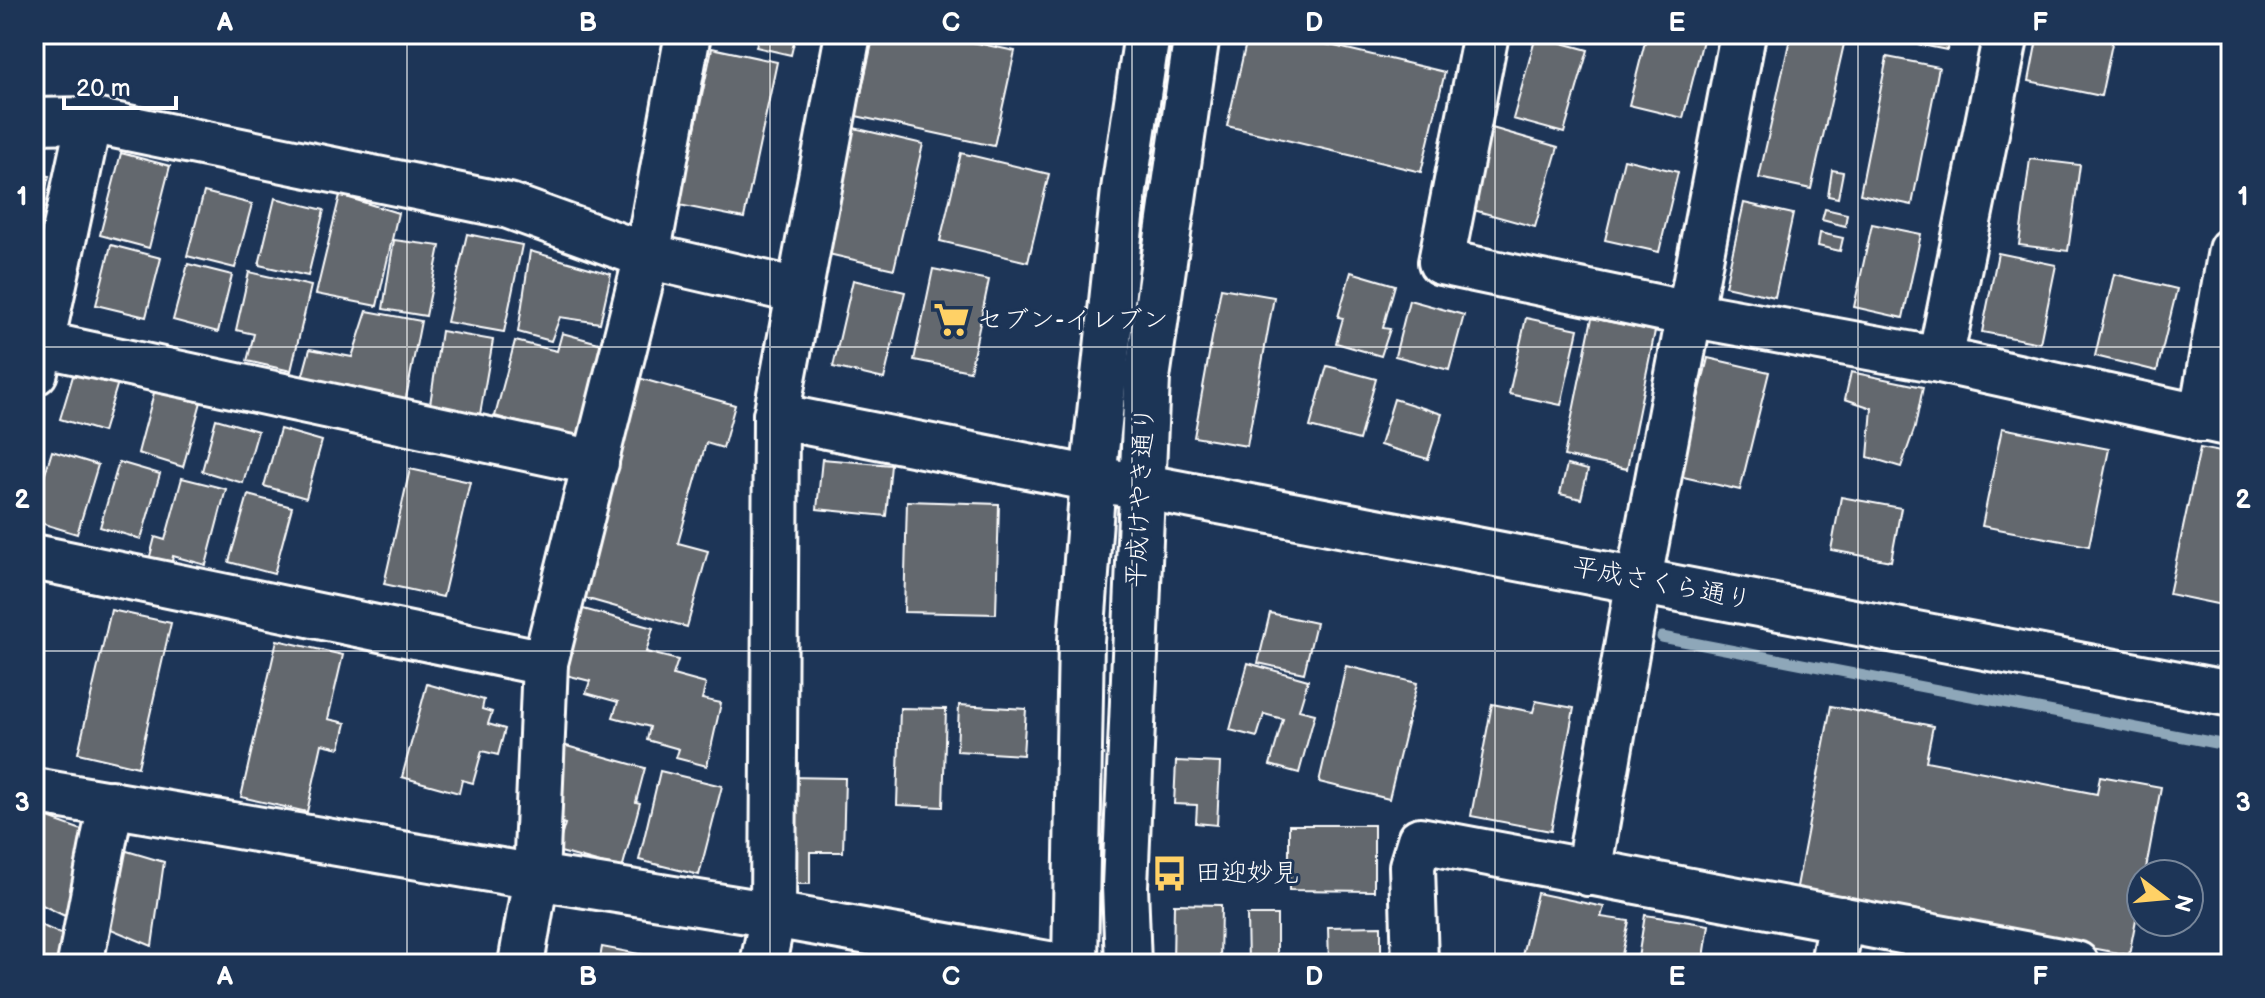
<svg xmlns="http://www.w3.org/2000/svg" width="2265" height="998" viewBox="0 0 2265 998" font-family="'Balsamiq Sans','Klee One',sans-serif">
	<rect width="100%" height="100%" fill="#1d3557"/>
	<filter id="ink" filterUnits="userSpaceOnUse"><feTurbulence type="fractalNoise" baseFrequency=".0125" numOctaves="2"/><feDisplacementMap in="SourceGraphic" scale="16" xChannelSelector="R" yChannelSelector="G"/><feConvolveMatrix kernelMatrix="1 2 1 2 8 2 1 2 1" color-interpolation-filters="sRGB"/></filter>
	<g filter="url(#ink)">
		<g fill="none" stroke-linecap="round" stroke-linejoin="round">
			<polyline stroke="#8ea7b9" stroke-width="11" points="1662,637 2231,746"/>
		</g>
		<g fill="#63686e" stroke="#fff" stroke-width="2">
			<polygon points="759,34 796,34 791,55 756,47"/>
			<polygon points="874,34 934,34 1015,51 994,146 856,116"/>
			<polygon points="1248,34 1283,34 1445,72 1421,172 1227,126"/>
			<polygon points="1647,34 1704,36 1683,118 1629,105"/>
			<polygon points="1791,34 1844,44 1811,189 1759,178"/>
			<polygon points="1898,34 1950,34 1947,50 1897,40"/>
			<polygon points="2038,34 2114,34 2101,96 2029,81"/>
			<polygon points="1536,36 1588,50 1564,133 1513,119"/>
			<polygon points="712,48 777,62 744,218 679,205"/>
			<polygon points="1887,57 1939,67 1912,205 1860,194"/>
			<polygon points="854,128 923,144 894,269 824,253"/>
			<polygon points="1492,128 1558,147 1535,227 1470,209"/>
			<polygon points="121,153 170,166 149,248 100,235"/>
			<polygon points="961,153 1049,174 1028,262 940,241"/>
			<polygon points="1624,159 1678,172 1659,252 1605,240"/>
			<polygon points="2030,159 2080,165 2068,251 2019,245"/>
			<polygon points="1832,170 1843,172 1838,198 1828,196"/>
			<polygon points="34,172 49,176 38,216 34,215"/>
			<polygon points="204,192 252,204 235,268 187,256"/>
			<polygon points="340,195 398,213 377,306 316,294"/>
			<polygon points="275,198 324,210 308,276 259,265"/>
			<polygon points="1744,203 1793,214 1775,297 1725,286"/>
			<polygon points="1825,209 1847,214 1845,226 1822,220"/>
			<polygon points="1872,224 1921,234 1903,318 1854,307"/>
			<polygon points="1820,233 1843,238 1840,251 1818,246"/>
			<polygon points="467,234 522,245 504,332 447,322"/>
			<polygon points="394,240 440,246 426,316 383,309"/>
			<polygon points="111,245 161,258 146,317 96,305"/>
			<polygon points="530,251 611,274 600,323 560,317 551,341 518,332"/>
			<polygon points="1998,253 2056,265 2040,343 1982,332"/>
			<polygon points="188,264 232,275 218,332 173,320"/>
			<polygon points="933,269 989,280 970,371 914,360"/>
			<polygon points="249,272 311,286 291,371 247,361 254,334 236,330"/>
			<polygon points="1351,272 1395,285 1383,328 1390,329 1381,356 1336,343 1343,318 1338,317"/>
			<polygon points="2114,274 2177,289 2157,371 2095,356"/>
			<polygon points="853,280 905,292 884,379 833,367"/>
			<polygon points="1221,288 1274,297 1247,446 1194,437"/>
			<polygon points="1409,300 1464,315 1449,370 1395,356"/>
			<polygon points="367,311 421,321 405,403 301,382 310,349 352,357"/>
			<polygon points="1526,318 1578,329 1561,405 1509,394"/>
			<polygon points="1592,318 1655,331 1627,469 1564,456"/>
			<polygon points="441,331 493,340 479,420 429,411"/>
			<polygon points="562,333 606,345 581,439 495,416 515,341 557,351"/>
			<polygon points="1708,358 1769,372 1740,490 1679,476"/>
			<polygon points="76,366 119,379 103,432 60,419"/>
			<polygon points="1327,366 1376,379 1359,440 1310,427"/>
			<polygon points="1851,372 1923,387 1915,427 1901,467 1868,457 1872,408 1845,399"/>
			<polygon points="635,377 735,405 723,448 706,443 678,543 708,551 687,627 574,595"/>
			<polygon points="155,389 201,402 183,467 138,453"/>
			<polygon points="1394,399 1442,414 1428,459 1380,445"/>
			<polygon points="216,419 258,431 243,483 202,471"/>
			<polygon points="2002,428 2109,449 2089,546 1982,526"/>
			<polygon points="280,429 322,441 306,498 264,486"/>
			<polygon points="2200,448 2231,454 2231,607 2169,594"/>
			<polygon points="52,451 98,465 77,534 34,521 34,510"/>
			<polygon points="822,459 891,465 886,516 817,509"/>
			<polygon points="119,462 160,474 141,539 100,527"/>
			<polygon points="1567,465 1588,470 1581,499 1560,494"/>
			<polygon points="410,469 470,482 443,597 384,584"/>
			<polygon points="182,478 226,489 206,565 173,556 171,566 149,560 155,537 165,540"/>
			<polygon points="248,495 292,507 274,574 229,562"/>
			<polygon points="1841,497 1901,508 1891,561 1831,550"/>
			<polygon points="907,501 999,504 996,614 904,612"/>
			<polygon points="576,607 653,628 646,652 678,660 673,675 706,684 702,699 721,703 707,766 676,758 679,749 647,740 650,727 613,717 618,702 586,693 590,681 558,673"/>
			<polygon points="111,610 171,623 138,767 78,753"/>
			<polygon points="1270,613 1316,623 1304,673 1258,663"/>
			<polygon points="277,640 343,655 328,719 346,723 340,748 322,744 307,812 241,797"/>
			<polygon points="1248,663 1308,680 1299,710 1315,714 1299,773 1270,765 1283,719 1264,714 1257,737 1230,730"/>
			<polygon points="1346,666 1417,683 1389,799 1319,782"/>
			<polygon points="427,684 484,700 482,709 492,712 488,724 505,729 498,755 482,751 473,783 462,780 459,793 402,777"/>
			<polygon points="1536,701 1574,708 1551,831 1471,816 1492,704 1533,712"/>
			<polygon points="959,705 1026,709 1023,755 957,751"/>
			<polygon points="1831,706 1933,726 1926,761 2097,794 2100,776 2161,787 2145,874 2141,874 2141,894 2129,955 1796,892"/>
			<polygon points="900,708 946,709 943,807 897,805"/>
			<polygon points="563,745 645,768 636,802 640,803 622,869 557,851 565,824 543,818"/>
			<polygon points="1176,761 1220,763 1217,825 1196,823 1197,805 1174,804"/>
			<polygon points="660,771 722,786 699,875 639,860"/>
			<polygon points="787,777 845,778 843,852 810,852 810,884 784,884"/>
			<polygon points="34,813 96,835 71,919 34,901"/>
			<polygon points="1289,825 1374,825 1374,891 1289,890"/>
			<polygon points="120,849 164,862 152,946 99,924"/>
			<polygon points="1537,893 1604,907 1601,917 1629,921 1620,964 1520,964"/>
			<polygon points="1174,904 1221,905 1220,964 1173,964"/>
			<polygon points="1247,915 1277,915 1277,964 1248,964"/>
			<polygon points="1645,915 1709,925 1703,964 1637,964"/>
			<polygon points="34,922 70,938 63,964 34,964"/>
			<polygon points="1381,926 1381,964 1329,964 1328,927"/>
			<polygon points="602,947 681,962 681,964 599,964"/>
		</g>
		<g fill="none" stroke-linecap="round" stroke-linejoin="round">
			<defs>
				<g id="minor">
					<polyline points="1486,34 1441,262 1689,314 1940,360 2231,424"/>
					<polyline points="34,121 89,120 509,206 647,256 798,291"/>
					<polyline points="41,344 596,463"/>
					<polyline points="1940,360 2006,34"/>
					<polyline points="35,372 89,120"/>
					<polyline points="776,416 1093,479"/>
					<polyline points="2201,419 2231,250"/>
					<polyline points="34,557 545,663"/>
					<polyline points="34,791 536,877 773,915 1048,964"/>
					<polyline points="1588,873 1639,579 1743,34"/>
					<polyline points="80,964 111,803"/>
					<polyline points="521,964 536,877 545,663 647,256 688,34"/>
					<polyline points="763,964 773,915 776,416 848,34"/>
					<polyline points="1415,964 1412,866 1420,840 2076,964"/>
					<polyline points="1833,964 1841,919"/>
				</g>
				<g id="tertiary">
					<polyline points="1093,479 1140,486 2231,694"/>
					<polyline points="1075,964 1081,641 1093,479 1124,190 1147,34"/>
					<polyline points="1128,964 1125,886 1147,378 1197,34"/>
				</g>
			</defs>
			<use href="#minor" stroke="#fff" stroke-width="50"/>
			<use href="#tertiary" stroke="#fff" stroke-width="50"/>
			<use href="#minor" stroke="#1d3557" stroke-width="44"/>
			<use href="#tertiary" stroke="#1d3557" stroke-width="44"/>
		</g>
	</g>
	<path fill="none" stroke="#fff" stroke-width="2" stroke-opacity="0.55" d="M407 34V964M770 34V964M1132 34V964M1495 34V964M1858 34V964M34 347H2231M34 651H2231"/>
	<defs>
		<symbol id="supermarket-bare" viewBox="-9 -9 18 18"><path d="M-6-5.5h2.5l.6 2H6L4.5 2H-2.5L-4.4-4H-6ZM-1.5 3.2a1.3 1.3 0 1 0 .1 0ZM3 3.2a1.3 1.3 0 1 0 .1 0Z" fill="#ffd166" stroke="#1d3557" stroke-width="2.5" paint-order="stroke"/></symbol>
		<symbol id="bus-bare" viewBox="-9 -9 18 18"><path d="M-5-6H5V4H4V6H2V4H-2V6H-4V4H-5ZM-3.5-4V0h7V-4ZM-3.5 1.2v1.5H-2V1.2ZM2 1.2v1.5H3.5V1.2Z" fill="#ffd166" stroke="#1d3557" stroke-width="2.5" paint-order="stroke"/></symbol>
	</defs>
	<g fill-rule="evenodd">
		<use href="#supermarket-bare" x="926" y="294" width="51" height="51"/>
		<use href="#bus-bare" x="1144" y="848" width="51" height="51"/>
	</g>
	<g text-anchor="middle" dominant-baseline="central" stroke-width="6" stroke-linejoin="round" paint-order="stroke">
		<g font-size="26" fill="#fff" stroke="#1d3557" text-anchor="start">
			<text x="977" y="320">セブン-イレブン</text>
			<text x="1195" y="873">田迎妙見</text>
		</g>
		<g font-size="26" fill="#fff" stroke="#1d3557">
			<text transform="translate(1141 497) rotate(-87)">平成けやき通り</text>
			<text transform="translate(1662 584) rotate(11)">平成さくら通り</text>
		</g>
	</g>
	<rect width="2265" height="998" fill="none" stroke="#1d3557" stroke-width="88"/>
	<g transform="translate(2165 898) rotate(106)"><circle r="38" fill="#1d3557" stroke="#77869a" stroke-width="2"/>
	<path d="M0-6L14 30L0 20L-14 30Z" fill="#ffd166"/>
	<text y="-12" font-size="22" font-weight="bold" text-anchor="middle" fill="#ffffff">N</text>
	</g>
	<path d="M64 96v12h112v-12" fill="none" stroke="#ffffff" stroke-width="4"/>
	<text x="76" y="96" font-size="24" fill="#ffffff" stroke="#1d3557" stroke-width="6" paint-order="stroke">20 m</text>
	<rect x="44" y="44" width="2177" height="910" fill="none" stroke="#fff" stroke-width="3"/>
	<g font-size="26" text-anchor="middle" font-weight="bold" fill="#fff">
		<text x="225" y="31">A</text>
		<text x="588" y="31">B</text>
		<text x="951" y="31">C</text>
		<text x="1314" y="31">D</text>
		<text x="1677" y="31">E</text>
		<text x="2040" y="31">F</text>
		<text x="22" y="205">1</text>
		<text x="2243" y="205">1</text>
		<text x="22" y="508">2</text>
		<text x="2243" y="508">2</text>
		<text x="22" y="811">3</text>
		<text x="2243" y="811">3</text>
		<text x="225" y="985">A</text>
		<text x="588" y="985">B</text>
		<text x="951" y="985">C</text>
		<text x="1314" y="985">D</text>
		<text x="1677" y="985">E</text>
		<text x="2040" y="985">F</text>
	</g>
</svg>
